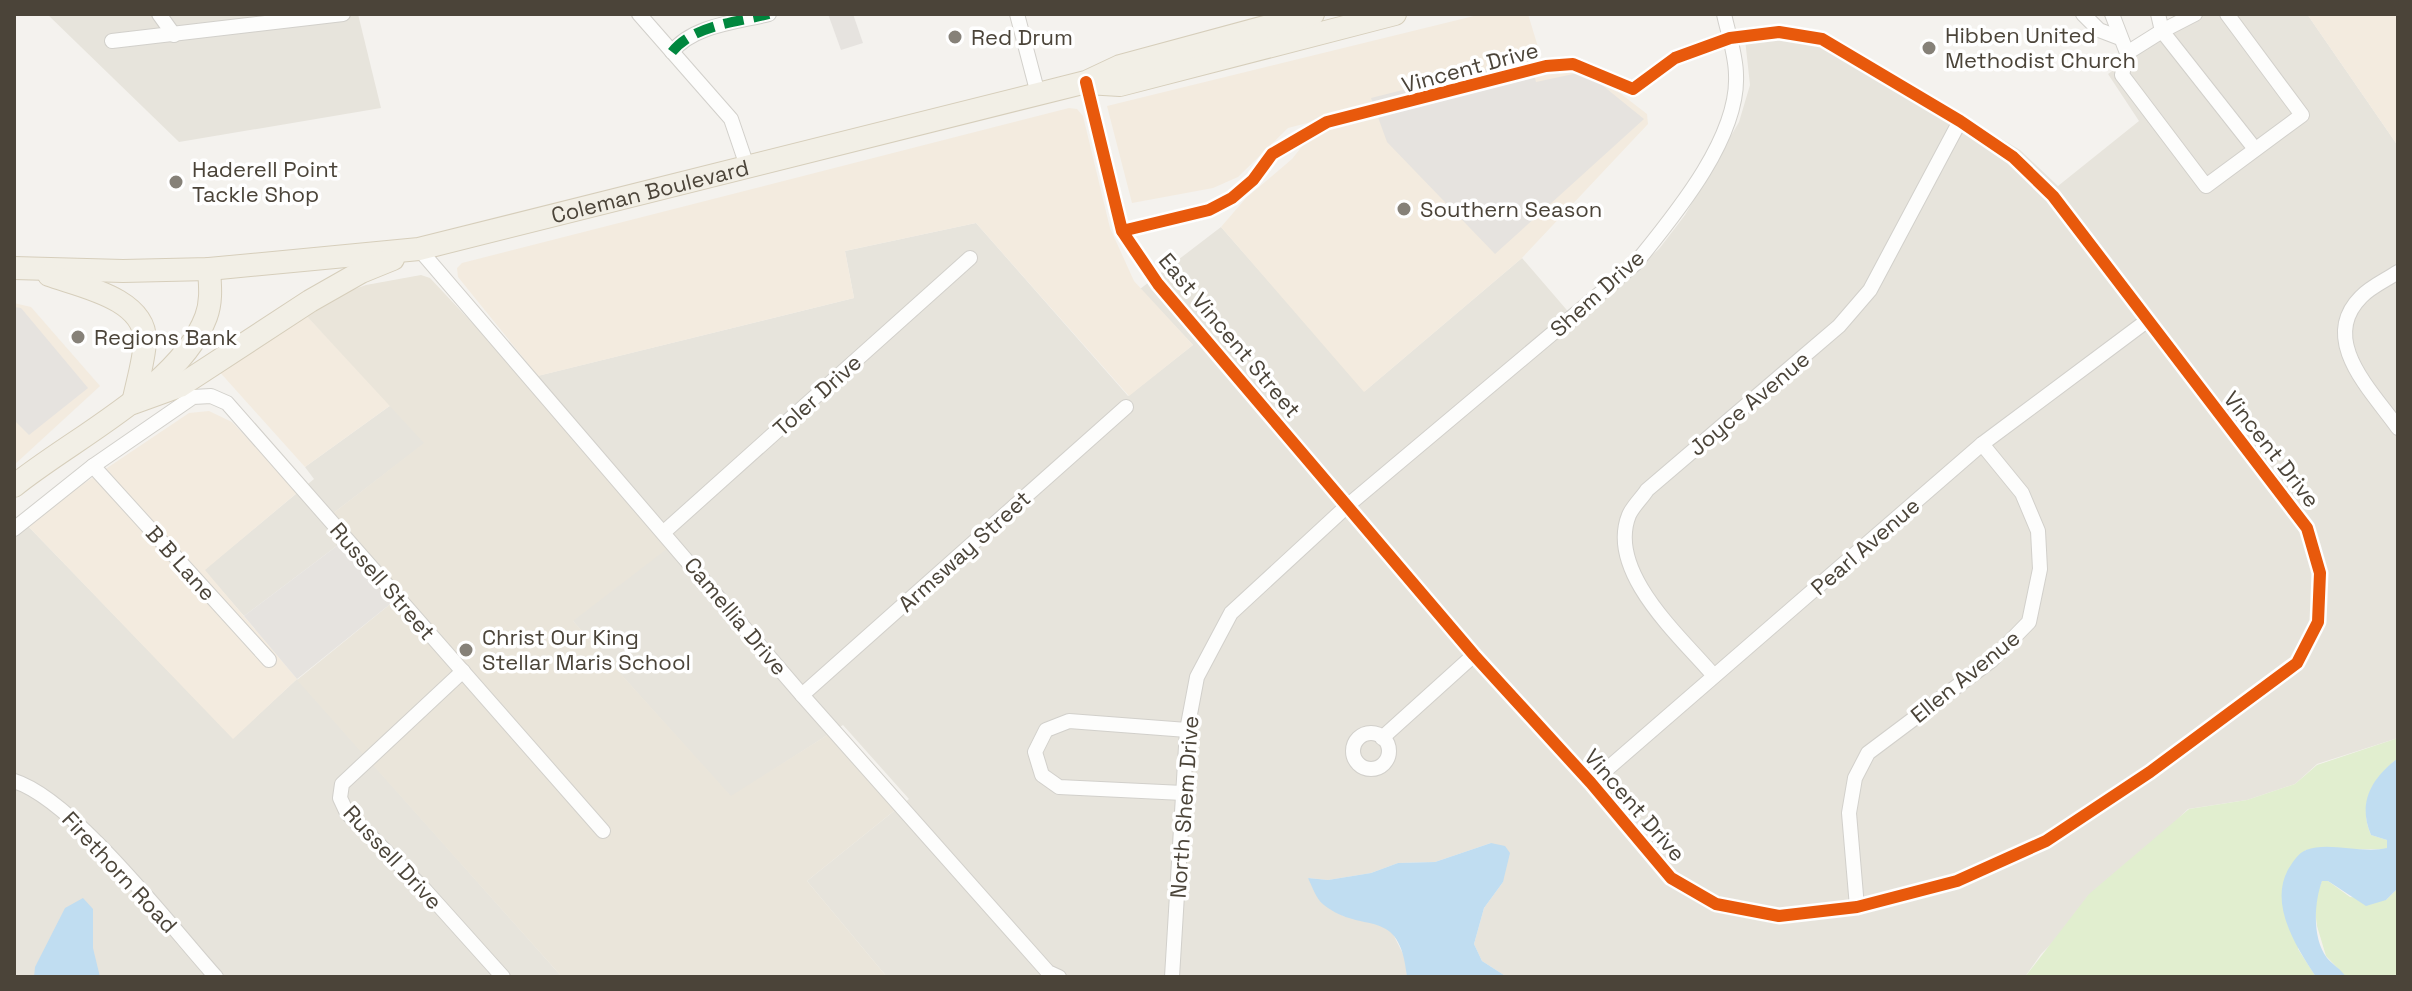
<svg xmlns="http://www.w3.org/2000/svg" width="2412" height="991" viewBox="0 0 2412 991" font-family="'Space Grotesk',sans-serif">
	<rect width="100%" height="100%" fill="#f4f2ee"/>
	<g fill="#e7e4dc">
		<polygon points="47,14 358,14 381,108 179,142"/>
		<polygon points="2193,14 2307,14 2398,146 2398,738 2317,764 2295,784 2247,800 2188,809 2041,954 2025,977 1507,977 1482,961 1474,944 1484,908 1503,882 1491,843 1435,862 1398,863 1371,873 1328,880 1308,878 1343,916 1369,920 1391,930 1406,960 1407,977 887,977 807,881 909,799 843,725 731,797 572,620 525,379 854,298 845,251 976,223 1128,396 1193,345 1140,289 1221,227 1365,391 1522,258 1578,323 1659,249 1685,215 1739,122 1750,85 1744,30 1786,26 1809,30 1869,59 2020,150 2058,186 2139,121 2108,74"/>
		<polygon points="391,405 425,443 323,521 342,542 244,616 204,570 314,479 305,467"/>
		<polygon points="25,523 233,738 297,679 562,977 14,977 14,535"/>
	</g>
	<g fill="#f3ebdf">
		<polygon points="1482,14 1528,14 1541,57 1527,66 1288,128 1238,177 1213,188 1132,203 1107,106"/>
		<polygon points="2307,14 2398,14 2398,146"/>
		<polygon points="1575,69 1603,80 1647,114 1648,124 1522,258 1364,392 1221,227 1246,198 1292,159 1311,135 1325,128 1542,73"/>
		<polygon points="1069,108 1077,109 1083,116 1110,228 1134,281 1193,345 1129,396 976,223 845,251 854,298 538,376 458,277 457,268 462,263"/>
		<polygon points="14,303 31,307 100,386 14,465"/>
		<polygon points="303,312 391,405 305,467 217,369"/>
		<polygon points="209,411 232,422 298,492 205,570 297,679 233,739 25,523 189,413"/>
	</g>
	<polygon fill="#eae5da" points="421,275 430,278 525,379 668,548 573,621 731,796 832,732 899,807 807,881 887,977 562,977 297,680 394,601 323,521 424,443 303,312 321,301 366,285"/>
	<g fill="#e1eecf">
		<path d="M2398 738V758C2374 777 2357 804 2371 835L2387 840V849L2305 850 2298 949 2316 977H2025L2089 894 2189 809 2247 800 2295 784 2317 765Z"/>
		<polygon points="2322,881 2328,881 2350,897 2386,900 2398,888 2398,977 2346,977 2326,956 2317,926 2314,901"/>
	</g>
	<g fill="#e6e3df">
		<polygon points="828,14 853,14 863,43 841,50"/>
		<polygon points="1530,58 1536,82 1578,73 1602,85 1644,119 1495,254 1387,142 1371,98"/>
		<polygon points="14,307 21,308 88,388 29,435 14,420"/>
		<polygon points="342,542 394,601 297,679 244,616"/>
	</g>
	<g fill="#c0ddf1">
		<path d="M2398 758V888L2386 900 2366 906 2328 881H2322C2314 903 2312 938 2327 958 2333 965 2341 969 2346 977H2316C2296 947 2268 903 2289 868 2293 862 2298 853 2306 850 2329 841 2361 854 2387 848V840L2371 835C2357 802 2372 778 2398 758Z"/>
		<path d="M1491 843 1505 846 1510 853 1503 882 1484 908 1474 944 1482 961 1507 977H1407C1400 904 1363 936 1324 905 1316 899 1312 886 1308 878L1328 880 1371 873 1398 863 1435 862Z"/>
		<polygon points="83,898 93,909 93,948 100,977 34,977 35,967 65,908"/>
	</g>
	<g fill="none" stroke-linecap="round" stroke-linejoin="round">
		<defs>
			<g id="street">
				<polyline points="159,14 174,35"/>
				<polyline points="639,14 731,119 747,166"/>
				<polyline points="1017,14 1038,94"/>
				<polyline points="2083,14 2099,30 2120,38"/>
				<polyline points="2112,14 2127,53 2122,75 2206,186 2302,115 2227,14"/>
				<polyline points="2158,14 2162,31 2195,14"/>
				<polyline points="112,41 343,14"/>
				<path d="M672 52C693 25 738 22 769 14"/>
				<polyline points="2127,53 2162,31 2255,149"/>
				<polyline points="1086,82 1122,231 1158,284 1474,655 1591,783 1671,878 1716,904 1779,916 1857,907 1957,881 2046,841 2150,772 2297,663 2318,622 2320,573 2307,528 2053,196 2013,157 1960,121 1822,39 1779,32 1730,38 1675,58 1633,89 1573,64 1546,66 1327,122 1272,154 1253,180 1232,198 1209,210 1122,231"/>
				<polyline points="419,249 802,695 1048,972 1059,977"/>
				<path d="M2398 272C2386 280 2370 287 2361 297 2318 340 2372 391 2398 428"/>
				<polyline points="93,466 269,660"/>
				<polyline points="14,529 93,466 193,397 211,396 227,403 603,831"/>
				<polyline points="664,532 970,258"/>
				<polyline points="463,671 342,784 340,798 347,813 424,889 503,977"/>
				<path d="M1714 676C1681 637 1606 572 1629 515 1633 506 1642 498 1647 490L1839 326 1870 290 1960 121"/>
				<polyline points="802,695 1126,407"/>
				<circle cx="1371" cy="751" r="18"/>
				<polyline points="1382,738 1474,655"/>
				<path d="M14 781C73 799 171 927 216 977"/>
				<polyline points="1591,783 1982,444 2148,320"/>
				<polyline points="1183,793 1059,787 1042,775 1035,752 1046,730 1069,721 1187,730"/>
				<polyline points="1857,907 1849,813 1855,778 1868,753 1992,660 2029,622 2040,569 2038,531 2022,493 1982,444"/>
				<path d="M1172 977 1187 730 1197 677 1231 613 1347 506 1635 264C1673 217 1739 139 1736 75 1736 55 1728 33 1724 14"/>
			</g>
			<g id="primary">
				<polyline points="1087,83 1120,85 1395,14"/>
				<path id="s1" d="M14 268 123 271 209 269 419 249 1086 82 1120 66 1313 14"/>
				<path d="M49 275C79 286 146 298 145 341 144 361 137 383 133 403L180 386 310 301 361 272 393 259"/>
				<path d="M14 486C70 440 180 387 206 317 212 301 210 285 209 269"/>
			</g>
		</defs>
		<use href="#street" stroke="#d2d0cb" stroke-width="16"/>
		<use href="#primary" stroke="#d6cebb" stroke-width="24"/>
		<use href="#street" stroke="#fdfdfc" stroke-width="14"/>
		<use href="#primary" stroke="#f2efe6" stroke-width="22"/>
		<path stroke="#00873e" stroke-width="10" stroke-dasharray="20 10" stroke-linecap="butt" d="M672 52C693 25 738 22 769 14"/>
		<defs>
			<polyline id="cycleway" points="1086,82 1122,231 1158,284 1474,655 1591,783 1671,878 1716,904 1779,916 1857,907 1957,881 2046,841 2150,772 2297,663 2318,622 2320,573 2307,528 2053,196 2013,157 1960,121 1822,39 1779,32 1730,38 1675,58 1633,89 1573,64 1546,66 1327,122 1272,154 1253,180 1232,198 1209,210 1122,231"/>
		</defs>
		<use href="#cycleway" stroke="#fff" stroke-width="17"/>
		<use href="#cycleway" stroke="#e8590c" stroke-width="12"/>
	</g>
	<g fill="#868178" stroke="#fff" stroke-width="3">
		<circle cx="955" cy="37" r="8"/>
		<circle cx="1929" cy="48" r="8"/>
		<circle cx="176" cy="182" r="8"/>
		<circle cx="1404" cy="209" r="8"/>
		<circle cx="78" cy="337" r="8"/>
		<circle cx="466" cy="650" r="8"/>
	</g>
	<g text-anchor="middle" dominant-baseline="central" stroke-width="7" stroke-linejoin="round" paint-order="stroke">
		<g font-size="22" fill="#4b4439" stroke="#fff" text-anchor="start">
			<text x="1945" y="35">Hibben United<tspan x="1945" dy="25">Methodist Church</tspan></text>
			<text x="971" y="37">Red Drum</text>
			<text x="192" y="169">Haderell Point<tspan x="192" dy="25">Tackle Shop</tspan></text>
			<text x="1420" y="209">Southern Season</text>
			<text x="94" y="337">Regions Bank</text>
			<text x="482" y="637">Christ Our King<tspan x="482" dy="25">Stellar Maris School</tspan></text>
		</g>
		<g font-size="22" fill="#4b4439" stroke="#fff">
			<text transform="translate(1470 67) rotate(-15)">Vincent Drive</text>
			<text stroke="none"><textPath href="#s1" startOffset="644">Coleman Boulevard</textPath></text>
			<text transform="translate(1597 293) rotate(-42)">Shem Drive</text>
			<text transform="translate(1230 335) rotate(50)">East Vincent Street</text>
			<text transform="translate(817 395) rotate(-42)">Toler Drive</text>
			<text transform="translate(1749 403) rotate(-40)">Joyce Avenue</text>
			<text transform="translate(2272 449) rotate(52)">Vincent Drive</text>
			<text transform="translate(1865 546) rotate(-41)">Pearl Avenue</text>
			<text transform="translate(964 551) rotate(-42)">Armsway Street</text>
			<text transform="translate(181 563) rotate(48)">B B Lane</text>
			<text transform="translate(383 581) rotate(49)">Russell Street</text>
			<text transform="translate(736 616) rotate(50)">Camellia Drive</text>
			<text transform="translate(1965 676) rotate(-39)">Ellen Avenue</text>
			<text transform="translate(1635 805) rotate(49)">Vincent Drive</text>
			<text transform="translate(1184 807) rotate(-86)">North Shem Drive</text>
			<text transform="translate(393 857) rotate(47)">Russell Drive</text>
			<text transform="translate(120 872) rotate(47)">Firethorn Road</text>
		</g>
	</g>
	<rect width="2412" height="991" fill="none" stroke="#4b4439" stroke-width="32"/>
</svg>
